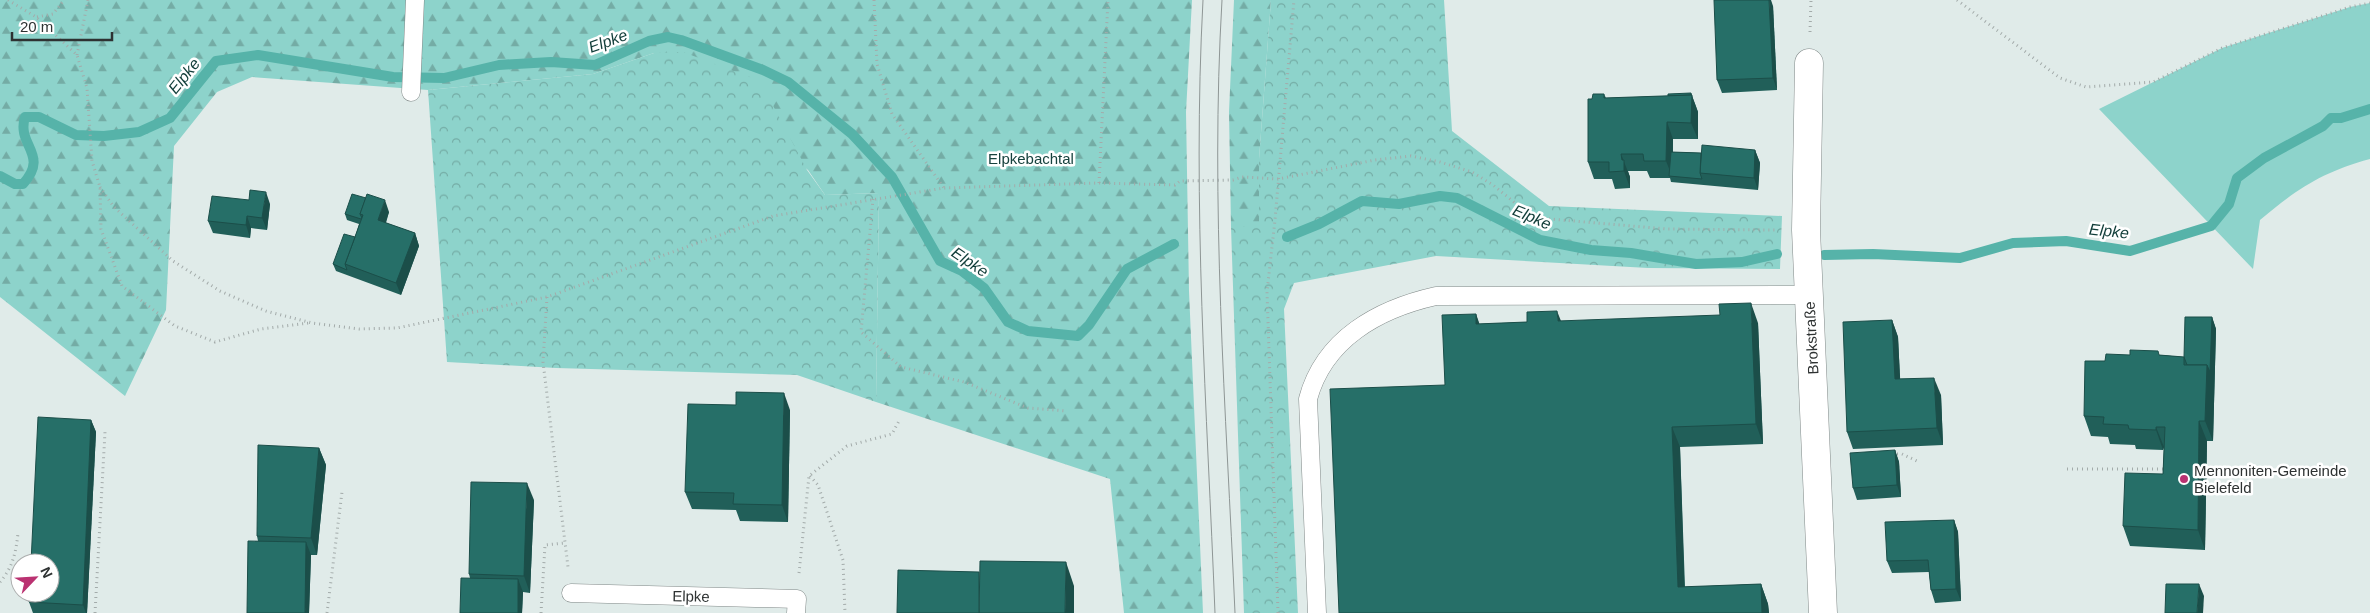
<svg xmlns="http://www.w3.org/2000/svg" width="2370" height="613" viewBox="0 0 2370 613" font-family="Helvetica,sans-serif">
	<defs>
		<pattern id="forest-firs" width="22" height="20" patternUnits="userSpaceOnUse" patternTransform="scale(1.25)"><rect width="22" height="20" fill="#8dd3cb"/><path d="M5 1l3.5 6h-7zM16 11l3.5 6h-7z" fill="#74aca5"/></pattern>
		<pattern id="park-crowns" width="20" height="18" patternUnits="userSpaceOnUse" patternTransform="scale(1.25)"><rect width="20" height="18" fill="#8dd3cb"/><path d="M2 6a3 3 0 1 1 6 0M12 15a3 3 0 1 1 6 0" fill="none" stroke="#74aca5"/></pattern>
	</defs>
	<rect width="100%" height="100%" fill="#e0ebe9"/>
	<path fill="#8dd3cb" d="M2370 3V159C2322 172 2297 189 2260 220L2253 269 2099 109 2222 48 2350 7Z"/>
	<g fill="url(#forest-firs)">
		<polygon points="0,0 1192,0 1186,112 1189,291 1203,613 1124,613 1110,479 876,402 879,193 825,195 808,170 654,53 593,74 428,90 252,77 217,92 174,146 166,310 125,396 0,297"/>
		<polygon points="1234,0 1271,0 1259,159 1259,227 1231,227 1229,112"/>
	</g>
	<g fill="url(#park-crowns)">
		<polygon points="1271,0 1444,0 1452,131 1549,206 1782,216 1780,269 1648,268 1436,256 1294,283 1284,309 1298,613 1244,613 1231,227 1259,226 1259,159"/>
		<polygon points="683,52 760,81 807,170 825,195 879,193 876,402 797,375 556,368 447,362 428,90 593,74 654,53"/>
	</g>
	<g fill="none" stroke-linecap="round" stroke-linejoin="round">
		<g stroke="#56b3a9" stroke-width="10">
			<path d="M0 176 15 184H23C50 154 16 146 25 117H39L76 135 104 136 139 132 170 118 216 61 258 55 393 77 444 78 499 65 551 62 595 65 649 41 668 37 681 40 763 70 788 82 852 134 892 177 940 261 962 271 984 288 1008 322 1028 331 1078 336 1089 325 1127 269 1174 244"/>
			<polyline points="1287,237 1319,224 1362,201 1399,204 1440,196 1457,198 1540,240 1591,250 1631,253 1696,264 1742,262 1777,254"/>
			<polyline points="1824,255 1873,254 1960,258 2013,243 2066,241 2130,251 2211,226 2229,204 2237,178 2264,158 2323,126 2331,118 2341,118 2370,109"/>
		</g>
		<defs>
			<g id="lane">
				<polyline points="411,92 415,0"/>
				<polyline points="571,593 797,599 796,613"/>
				<path d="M1317 613 1308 399C1324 339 1378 309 1436 296L1809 295"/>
			</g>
			<polyline id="street" points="1809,63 1806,230 1823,613"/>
		</defs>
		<use href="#lane" stroke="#808988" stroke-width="19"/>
		<use href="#street" stroke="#808988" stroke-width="29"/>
		<g stroke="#a3abaa" stroke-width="3" stroke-dasharray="1 4" stroke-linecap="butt">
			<polyline points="8,0 36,17 77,55 87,88 92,161 100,187 101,229 122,286 175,326 215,342 261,329 309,323"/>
			<polyline points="874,0 877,64 892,114 944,188"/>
			<polyline points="1957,0 2060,78 2086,87 2153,82 2222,48 2350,7 2370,3"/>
			<polyline points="37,17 53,14 64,0"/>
			<polyline points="1810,32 1811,0"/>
			<polyline points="77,55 88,0"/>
			<polyline points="1099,183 1108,0"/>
			<polyline points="100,187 114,207 173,261 220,291 266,311 312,323 359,329 397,328 547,297 773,216 944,188 1099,183 1175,185 1180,181 1233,180 1242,177 1278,179 1375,160 1411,156 1440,162 1472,172 1493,185 1520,207 1534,215 1550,219 1667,229 1776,230"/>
			<polyline points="873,199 861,332 901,367 964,382 1028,408 1067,411"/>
			<polyline points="547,297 543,362 568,567"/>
			<polyline points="1892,454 1902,454 1917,461"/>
			<polyline points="2067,469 2166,469"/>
			<polyline points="810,476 818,485 843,560 845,613"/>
			<polyline points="799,573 809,476 847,446 892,434 900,419"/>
			<path d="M0 582C13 567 16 552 18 533"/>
			<polyline points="95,613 105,432"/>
			<polyline points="327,613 342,492"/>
			<polyline points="541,613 545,545 565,543"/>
			<polyline points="1278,613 1267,292 1275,220 1294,0"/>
		</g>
		<use href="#lane" stroke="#fff" stroke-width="18"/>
		<use href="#street" stroke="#fff" stroke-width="28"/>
		<g stroke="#8e9695" stroke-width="1">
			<path d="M1203 0C1192 204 1207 409 1215 613"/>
			<path d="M1222 0C1210 204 1226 409 1235 613"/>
		</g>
	</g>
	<g fill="#215f59">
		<polygon points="1773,6 1777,90 1722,93 1717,80"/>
		<polygon points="1691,93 1698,112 1698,139 1673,139 1673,152 1701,153 1755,150 1760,163 1758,190 1671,182 1670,178 1650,178 1647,171 1628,171 1630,177 1630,188 1615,189 1612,179 1594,179 1588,162 1592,99 1604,94 1606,98 1668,96"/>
		<polygon points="270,204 267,230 251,228 250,238 213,233 208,221"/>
		<polygon points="389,212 386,223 415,233 419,246 401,295 336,271 333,264 355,237 359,224 347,220 345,214"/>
		<polygon points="1476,314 1479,324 1561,321 1758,323 1763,444 1680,447 1685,587 1761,584 1768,604 1769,613 1339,613 1445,385"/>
		<polygon points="2212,317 2216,329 2213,441 2207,441 2205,550 2130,546 2123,526 2163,474 2164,447 2163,450 2136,449 2135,445 2110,444 2108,437 2091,436 2084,416 2105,361 2130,355 2160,355 2184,357"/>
		<polygon points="1892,320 1898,337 1900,379 1941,395 1943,445 1853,449 1847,432"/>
		<polygon points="790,410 788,522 740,521 736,510 692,509 685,492"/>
		<polygon points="91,420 96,432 87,613 33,613 29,602"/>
		<polygon points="319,448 326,465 317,555 311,555 309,613 258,541 257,536"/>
		<polygon points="1895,450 1899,462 1901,497 1857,500 1853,488"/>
		<polygon points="534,500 530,593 523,592 522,613 460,613 470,578 469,574"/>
		<polygon points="1954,520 1958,532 1961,601 1935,603 1931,590 1929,572 1892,573 1887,561"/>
	</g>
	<g fill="#1b4e49">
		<polygon points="1769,0 1771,0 1773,6 1777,90 1773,78"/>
		<polygon points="1691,93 1698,112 1698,139 1691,123"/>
		<polygon points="1667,122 1673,139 1672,176 1666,161"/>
		<polygon points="1755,150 1760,163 1758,190 1754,178"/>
		<polygon points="1621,154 1630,177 1630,188 1624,171"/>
		<polygon points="266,192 270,204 267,230 262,218"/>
		<polygon points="385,200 389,212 382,233 378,220"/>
		<polygon points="247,216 251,228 250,238 246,225"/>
		<polygon points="415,233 419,246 401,295 396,283"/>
		<polygon points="1751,303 1758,323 1763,444 1756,424"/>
		<polygon points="1557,311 1565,331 1558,321"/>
		<polygon points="1476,314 1483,334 1476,324"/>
		<polygon points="2212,317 2216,329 2213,441 2205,421 2207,365"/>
		<polygon points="1892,320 1898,337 1901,396 1895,379"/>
		<polygon points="1934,378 1941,395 1943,445 1937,428"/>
		<polygon points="784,393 790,410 788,522 782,505"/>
		<polygon points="91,420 96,432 87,613 86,613 83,605"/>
		<polygon points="2199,421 2207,441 2205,550 2198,530"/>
		<polygon points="1672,427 1680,447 1685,607 1678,587"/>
		<polygon points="2156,427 2164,447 2163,450 2156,430"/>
		<polygon points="319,448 326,465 317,555 311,538"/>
		<polygon points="1895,450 1899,462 1901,497 1897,485"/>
		<polygon points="527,483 534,500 530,593 524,576"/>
		<polygon points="1954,520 1958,532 1961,601 1956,589"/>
		<polygon points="306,542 311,555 309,613 305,613"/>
		<polygon points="1066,562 1074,586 1074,613 1065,613"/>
		<polygon points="518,579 523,592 522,613 518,613"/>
		<polygon points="1761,584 1768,604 1769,613 1762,613"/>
		<polygon points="2199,584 2204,596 2203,613 2197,613"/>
	</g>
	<g fill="#266f68" stroke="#1b4e49">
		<polygon points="1714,0 1769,0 1773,78 1717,80"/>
		<polygon points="1691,93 1691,95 1668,96 1668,94"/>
		<polygon points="1593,94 1604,94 1604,98 1692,95 1691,123 1667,122 1666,161 1644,161 1643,154 1621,154 1622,160 1624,160 1624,171 1609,172 1609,162 1588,162 1588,99 1592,99"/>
		<polygon points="1702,145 1755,150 1754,178 1700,173"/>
		<polygon points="1671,152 1701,153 1700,173 1702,179 1669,176"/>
		<polygon points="250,190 266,192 262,218 247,216 246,225 208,221 212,196 249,200"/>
		<polygon points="352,194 366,198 360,214 362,218 361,219 345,214"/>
		<polygon points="367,194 385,200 378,220 415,233 396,283 345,264 363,215 360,214"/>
		<polygon points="344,234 355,237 345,264 347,270 333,264"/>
		<polygon points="1751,303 1756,424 1672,427 1678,587 1761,584 1762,613 1339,613 1330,389 1445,385 1442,315 1476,314 1476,324 1527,322 1527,312 1557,311 1558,321 1720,315 1719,304"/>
		<polygon points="2185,317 2212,317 2210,372 2207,365 2187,365 2184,357"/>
		<polygon points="1892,320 1895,379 1934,378 1937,428 1847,432 1843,322"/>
		<polygon points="2130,350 2158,351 2159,355 2184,357 2184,365 2207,365 2205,421 2199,421 2198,530 2123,526 2125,473 2163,474 2165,427 2156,427 2156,430 2129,429 2128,425 2103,424 2104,417 2084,416 2085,361 2105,361 2106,354 2130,355"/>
		<polygon points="736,392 784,393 782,505 733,504 734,493 685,492 688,404 736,405"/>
		<polygon points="38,417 91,420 83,605 29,602 30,593 50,593 50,563 31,563"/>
		<polygon points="258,445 319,448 311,538 257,536"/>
		<polygon points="1895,450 1897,485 1853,488 1850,453"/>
		<polygon points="471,482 527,483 524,576 469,574"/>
		<polygon points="1954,520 1956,589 1931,590 1928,560 1887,561 1885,522"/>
		<polygon points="248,541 306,542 305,613 247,613"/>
		<polygon points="980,561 1066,562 1065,613 979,613"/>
		<polygon points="898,570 979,572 979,613 897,613"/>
		<polygon points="461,578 518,579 518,613 460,613"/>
		<polygon points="2166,584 2199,584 2197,613 2165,613"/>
	</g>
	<circle fill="#ba3271" stroke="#fff" stroke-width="2" cx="2184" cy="479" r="5"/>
	<g text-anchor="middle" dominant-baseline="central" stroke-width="5" stroke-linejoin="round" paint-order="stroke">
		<g font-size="15" fill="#17423e" stroke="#fff">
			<text x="1031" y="158">Elpkebachtal</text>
		</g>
		<g font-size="15" fill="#2e3232" stroke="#fff">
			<text transform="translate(1811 338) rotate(-93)">Brokstraße</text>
			<text transform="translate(691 596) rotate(1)">Elpke</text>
		</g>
		<g font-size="15" fill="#2e3232" stroke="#fff" text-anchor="start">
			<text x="2194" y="470">Mennoniten-Gemeinde<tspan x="2194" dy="17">Bielefeld</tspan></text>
		</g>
		<g font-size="16" font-style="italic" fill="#113d39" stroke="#fff">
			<text transform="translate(608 41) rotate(-20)">Elpke</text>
			<text transform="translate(184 76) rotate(-51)">Elpke</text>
			<text transform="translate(1532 217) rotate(23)">Elpke</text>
			<text transform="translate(2109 231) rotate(6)">Elpke</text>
			<text transform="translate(970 262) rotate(34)">Elpke</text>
		</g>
	</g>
	<g transform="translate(35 578) rotate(65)"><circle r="24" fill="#ffffff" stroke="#abadad"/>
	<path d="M0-4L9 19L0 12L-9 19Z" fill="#ba3271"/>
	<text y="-8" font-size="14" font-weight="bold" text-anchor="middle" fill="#2e3232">N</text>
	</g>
	<path d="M12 32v8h100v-8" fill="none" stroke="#2e3232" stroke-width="2.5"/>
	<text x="20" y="32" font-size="15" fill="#2e3232" stroke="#ffffff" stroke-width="4" paint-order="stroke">20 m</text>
</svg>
